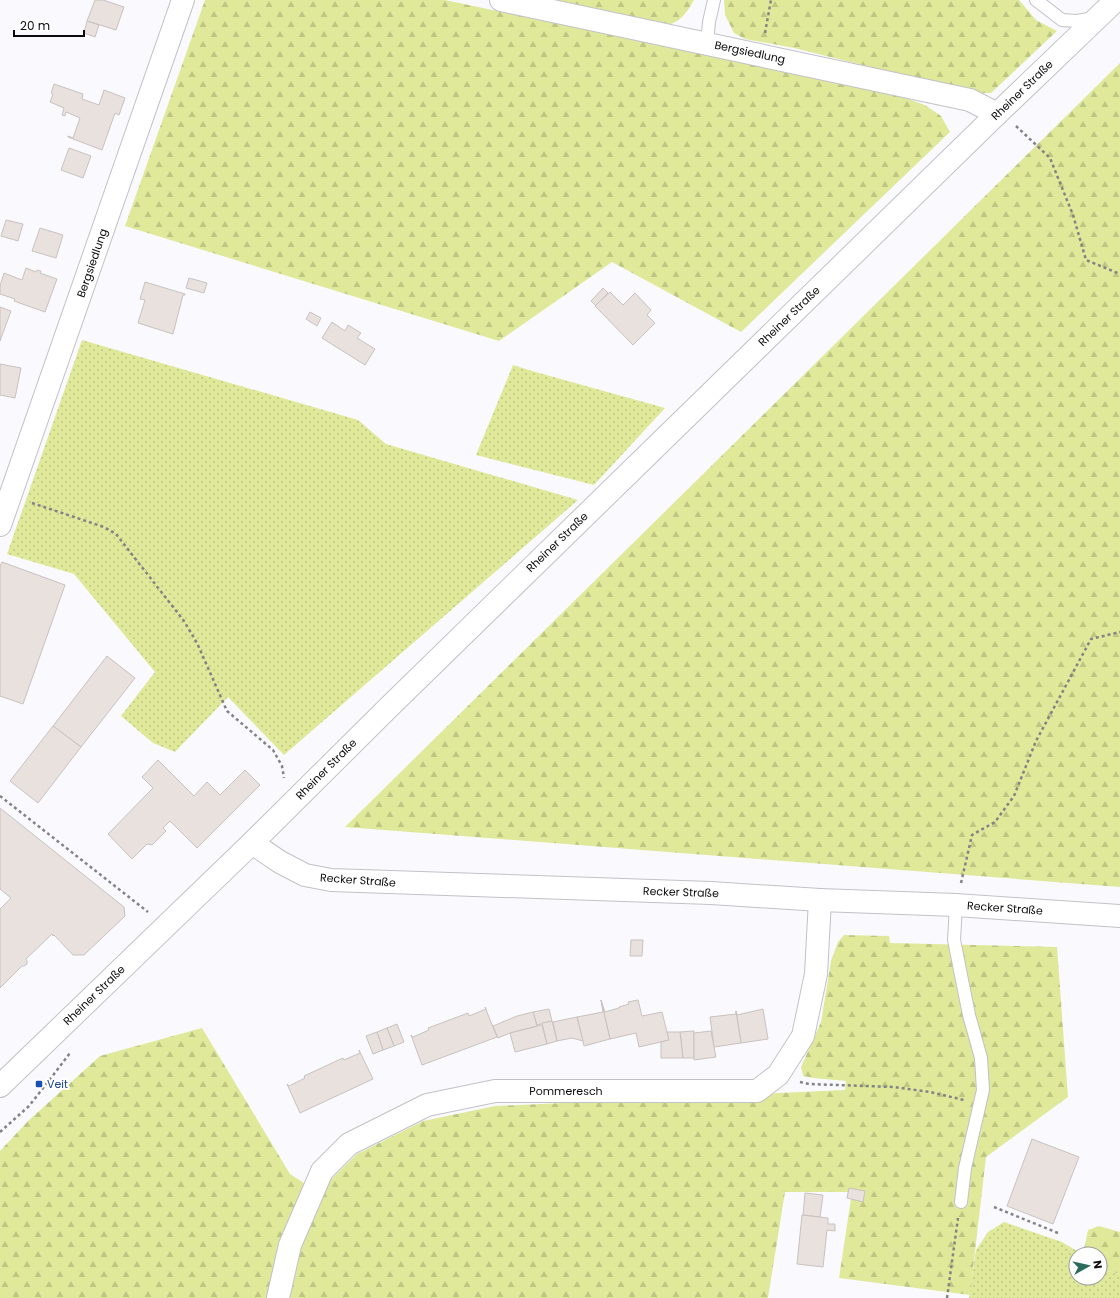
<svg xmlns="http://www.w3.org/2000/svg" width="1120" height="1298" viewBox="0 0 1120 1298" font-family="Poppins,sans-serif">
	<defs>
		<pattern id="grass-dots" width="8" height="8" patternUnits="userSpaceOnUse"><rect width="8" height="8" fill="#dfe999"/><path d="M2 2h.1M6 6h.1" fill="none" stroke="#bec683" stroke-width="1.8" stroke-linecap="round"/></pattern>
		<pattern id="forest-firs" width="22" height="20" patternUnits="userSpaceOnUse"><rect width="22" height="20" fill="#dfe999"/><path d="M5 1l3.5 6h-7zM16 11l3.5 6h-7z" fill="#bec683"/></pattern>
	</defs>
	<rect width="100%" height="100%" fill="#fafafe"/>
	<g fill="url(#grass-dots)">
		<polygon points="82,340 358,420 386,444 578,500 284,755 228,697 175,752 153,743 121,716 155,672 74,574 7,554"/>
		<polygon points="513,365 532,371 665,408 594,485 476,455"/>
		<polygon points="1004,1222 1062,1242 1082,1254 1076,1254 1076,1278 1100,1278 1100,1269 1120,1274 1120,1298 969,1298 976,1250 988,1232"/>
	</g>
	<g fill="url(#forest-firs)">
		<polygon points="205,0 445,0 897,95 925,105 941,116 950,132 741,332 612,262 499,341 125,226"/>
		<path d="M534 0H694C685 15 680 23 663 26Z"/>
		<polygon points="724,0 1019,0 1036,20 1057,31 991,93 975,93 794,48 745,39 734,33 725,15"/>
		<polygon points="1120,63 1120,887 345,827"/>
		<polygon points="844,935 889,936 890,943 1057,947 1068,1097 986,1157 970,1295 839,1278 852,1192 785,1192 768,1298 283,1298 317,1193 357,1154 423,1121 495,1106 845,1090 846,1081 814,1078 803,1076 801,1067 821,1022 831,961 838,942"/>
		<polygon points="202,1028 290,1174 310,1187 271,1298 0,1298 0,1151 28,1121 100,1056"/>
		<polygon points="1099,1226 1120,1232 1120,1274 1100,1269 1100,1254 1083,1254 1088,1230"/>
	</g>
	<g fill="#e9e1de" stroke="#c9c1bf">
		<polygon points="95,0 103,0 124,7 116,30 87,21"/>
		<polygon points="87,21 99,25 95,37 84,33"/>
		<polygon points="54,84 83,94 82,99 99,105 104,90 125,98 119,115 115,113 102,150 68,137 68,136 73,138 80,118 66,112 65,116 62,115 64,108 50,102 53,94 51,93"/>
		<polygon points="69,148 91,156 83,178 61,170"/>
		<polygon points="6,220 23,224 18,241 1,236"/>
		<polygon points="40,228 63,235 56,258 32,251"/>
		<polygon points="26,268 36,272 37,270 41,271 40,273 57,279 45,312 14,301 15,299 0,294 0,286 4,273 22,280"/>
		<polygon points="189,278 207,283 204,293 186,288"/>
		<polygon points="145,282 185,294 185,295 183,295 173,334 138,323 145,300 140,299"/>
		<polygon points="603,288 608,293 596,306 591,301"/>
		<polygon points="610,292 623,305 635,293 651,310 647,315 655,323 633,345 595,306"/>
		<polygon points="0,307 11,311 0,341"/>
		<polygon points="310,312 321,318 317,326 306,319"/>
		<polygon points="332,322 345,331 348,325 361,333 357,338 375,349 365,365 322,338"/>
		<polygon points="0,364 21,368 15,398 0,395"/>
		<polygon points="2,562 65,585 23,704 0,696 0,566"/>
		<polygon points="107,656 135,678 81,747 53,726"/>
		<polygon points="53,726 81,747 38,803 10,781"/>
		<polygon points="158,760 194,796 207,782 220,795 245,770 260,785 197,848 170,821 163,828 166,831 152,845 147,844 132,859 108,834 153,788 142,777"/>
		<polygon points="0,808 124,907 125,916 84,955 73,955 54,935 53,936 52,934 26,959 27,961 27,964 24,966 22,966 0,988 0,909 11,898 0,889"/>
		<polygon points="631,940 643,940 642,956 630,956"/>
		<polygon points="601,1000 605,1012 619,1008 619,1007 629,1004 628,1002 638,1000 642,1016 662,1012 669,1040 639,1047 636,1033 610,1039"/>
		<polygon points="601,1000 610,1039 584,1046 577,1017 603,1012"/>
		<polygon points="485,1007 497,1037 422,1065 411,1035 413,1037 429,1030 428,1028 468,1013 469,1016 486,1009"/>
		<polygon points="549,1009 552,1021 537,1025 533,1012"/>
		<polygon points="763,1009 768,1039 741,1043 736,1011 737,1015"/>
		<polygon points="736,1011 741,1043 714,1047 710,1017 736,1014"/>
		<polygon points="533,1012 537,1026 510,1033 498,1038 493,1026 517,1016"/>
		<polygon points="577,1017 583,1041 572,1038 557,1041 553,1022"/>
		<polygon points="552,1021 557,1041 547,1044 542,1023"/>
		<polygon points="397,1024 404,1042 394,1046 387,1028"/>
		<polygon points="542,1025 547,1044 515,1052 510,1033"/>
		<polygon points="387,1028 394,1046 383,1050 377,1032"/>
		<polygon points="694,1031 694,1058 683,1058 680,1032"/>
		<polygon points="711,1031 716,1057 694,1060 694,1033"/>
		<polygon points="377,1032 383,1050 373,1054 366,1036"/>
		<polygon points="667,1032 680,1032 683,1058 661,1058 661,1042 669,1040"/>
		<polygon points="359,1050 373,1079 300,1113 287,1084 289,1086 305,1078 304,1076 343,1058 344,1060 360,1053"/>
		<polygon points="1032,1139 1079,1157 1053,1224 1007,1206"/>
		<polygon points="849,1188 865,1191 863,1202 847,1198"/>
		<polygon points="805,1193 823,1195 820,1217 803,1215"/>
		<polygon points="802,1215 828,1218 828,1224 835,1224 835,1231 827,1230 823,1267 797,1264"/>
	</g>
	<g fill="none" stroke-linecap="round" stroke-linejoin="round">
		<defs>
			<g id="service">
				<polyline points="1036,0 1062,20 1077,21 1095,18"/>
				<polyline points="707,43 709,22 714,0"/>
				<polyline points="956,905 954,940 969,1015 981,1058 983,1090 965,1168 961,1202"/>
			</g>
			<g id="minor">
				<polyline points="501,0 970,100 997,114"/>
				<polyline points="0,525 183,0"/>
				<polyline points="278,1298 290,1245 322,1171 349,1144 427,1105 495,1091 757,1091 778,1075 803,1036 816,974 820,900"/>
			</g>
			<g id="secondary">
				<polyline points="252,843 280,862 305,875 331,880 711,893 820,900 956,905 1120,916"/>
				<polyline points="0,1086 252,843 389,707 997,114 1116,0"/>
			</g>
		</defs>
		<use href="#service" stroke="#c2c1c8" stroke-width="14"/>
		<use href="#minor" stroke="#c2c1c8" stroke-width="24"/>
		<use href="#secondary" stroke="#c2c1c8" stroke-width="24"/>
		<g stroke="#838386" stroke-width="2.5" stroke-dasharray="3 3" stroke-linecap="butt">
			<polyline points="765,33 771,0"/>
			<polyline points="1016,126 1050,158 1073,215 1086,260 1120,274"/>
			<polyline points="32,503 104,527 116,534 184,621 197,643 227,711 273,750 282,766 284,778"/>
			<polyline points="0,796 148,912"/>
			<polyline points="961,883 972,835 995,822 1014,796 1036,741 1091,639 1120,632"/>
			<polyline points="800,1082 809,1084 894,1087 930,1092 964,1100"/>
			<polyline points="0,1132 29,1106 51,1078 70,1053"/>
			<polyline points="994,1207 1058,1233"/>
			<polyline points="947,1298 958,1218"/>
		</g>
		<use href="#service" stroke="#fff" stroke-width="12"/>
		<use href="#minor" stroke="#fff" stroke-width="22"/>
		<use href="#secondary" stroke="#fff" stroke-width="22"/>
	</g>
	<rect fill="#1a4fb4" stroke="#fff" stroke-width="1.5" x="35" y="1080" width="8" height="8" rx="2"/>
	<g text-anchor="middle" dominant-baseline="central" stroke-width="4" stroke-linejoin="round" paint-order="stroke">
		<g font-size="11" fill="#0b0b0d" stroke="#fff">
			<text transform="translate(750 52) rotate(12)">Bergsiedlung</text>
			<text transform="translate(1022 90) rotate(-44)">Rheiner Straße</text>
			<text transform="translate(92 263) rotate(-71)">Bergsiedlung</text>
			<text transform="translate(789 316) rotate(-44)">Rheiner Straße</text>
			<text transform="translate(557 542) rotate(-44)">Rheiner Straße</text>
			<text transform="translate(326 769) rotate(-45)">Rheiner Straße</text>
			<text transform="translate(358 880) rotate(4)">Recker Straße</text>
			<text transform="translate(681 892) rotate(2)">Recker Straße</text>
			<text transform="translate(1005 908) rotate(4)">Recker Straße</text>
			<text transform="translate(94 995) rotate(-44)">Rheiner Straße</text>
			<text x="566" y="1091">Pommeresch</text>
		</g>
		<g font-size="11" fill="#164399" stroke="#fff" text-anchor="start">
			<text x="47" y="1084">Veit</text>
		</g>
	</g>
	<g transform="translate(1088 1266) rotate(82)"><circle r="19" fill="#ffffff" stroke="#9d9d9e"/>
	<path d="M0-3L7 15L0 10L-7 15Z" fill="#2b6c5c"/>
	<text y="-6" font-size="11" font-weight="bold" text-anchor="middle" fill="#0b0b0d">N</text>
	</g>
	<path d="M14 30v6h70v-6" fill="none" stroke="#0b0b0d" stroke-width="2"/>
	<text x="20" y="30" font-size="12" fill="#0b0b0d" stroke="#ffffff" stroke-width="3" paint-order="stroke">20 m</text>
</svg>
